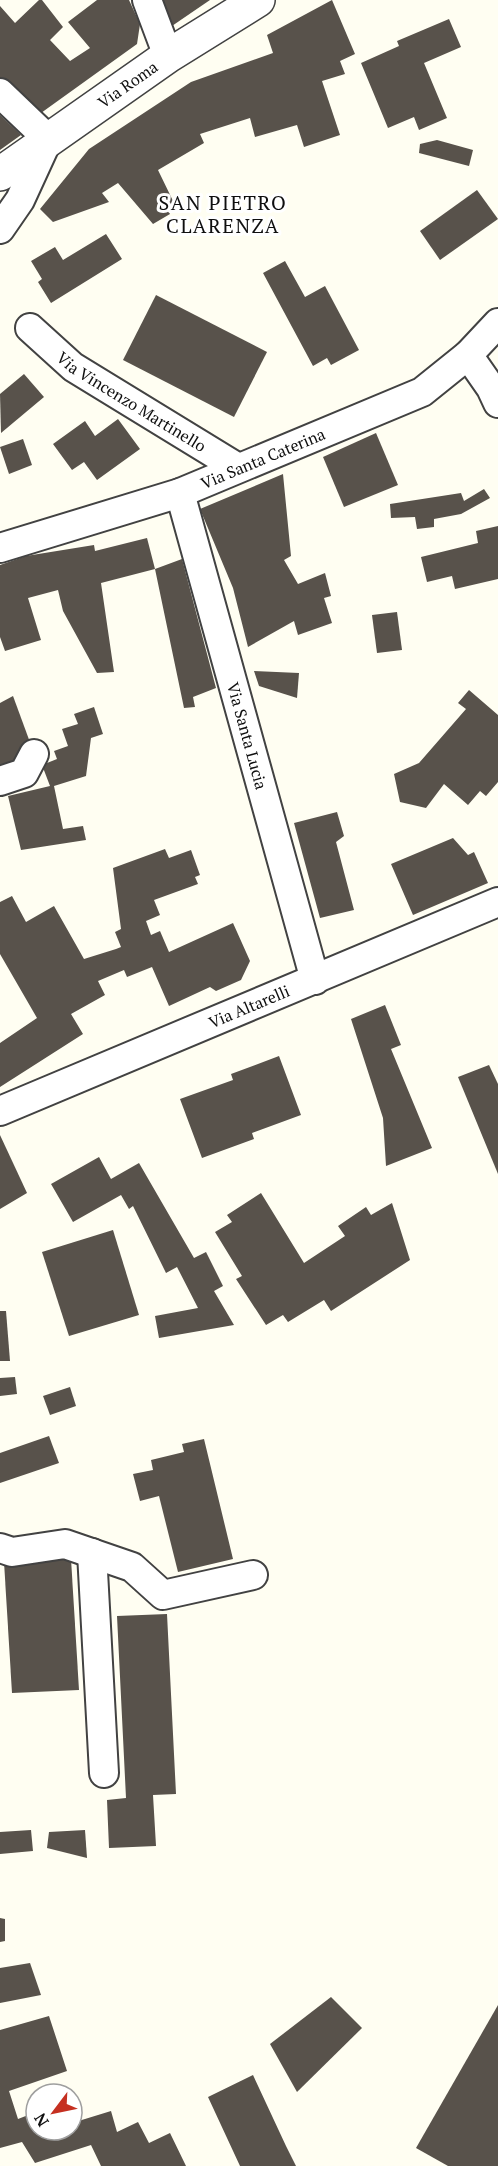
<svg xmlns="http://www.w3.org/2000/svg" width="498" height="2166" viewBox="0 0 498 2166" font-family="'PT Serif',serif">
	<rect width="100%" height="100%" fill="#fffef2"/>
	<g fill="#58524b">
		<polygon points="39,0 42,0 63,27 50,40 70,61 90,48 68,22 97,0 129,0 140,24 137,44 41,113 0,79 0,6 15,23"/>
		<polygon points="160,0 210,0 169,28"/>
		<polygon points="332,0 355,54 340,61 345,74 322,81 340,135 304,147 297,125 255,137 250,118 200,134 204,143 158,170 174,203 166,207 170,214 153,224 118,183 102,193 109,202 53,222 40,209 89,149 191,82 273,53 267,35"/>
		<polygon points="449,19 461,47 424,63 447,118 419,130 414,117 388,128 361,63 399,46 397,41"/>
		<polygon points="0,115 21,135 0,150"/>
		<polygon points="437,140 473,150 469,166 419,153 420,144"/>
		<polygon points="477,190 498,219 440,260 420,231"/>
		<polygon points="106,234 122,259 51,303 38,282 42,279 31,261 55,247 63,260"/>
		<polygon points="285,261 305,297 325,286 359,350 331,365 327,358 313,366 263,273"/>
		<polygon points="156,295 267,352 234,417 123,360"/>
		<polygon points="24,374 44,397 1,433 0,394"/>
		<polygon points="118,419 140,449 97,480 84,462 72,470 53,444 85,421 95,436"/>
		<polygon points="376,433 398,485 344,507 323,457"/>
		<polygon points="23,439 32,465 9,474 0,447"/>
		<polygon points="283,474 291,556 284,560 298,584 325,573 331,596 324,598 332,623 298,635 294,621 248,647 233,588 200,509"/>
		<polygon points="484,489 490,498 461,514 434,519 434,527 417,529 415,517 391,518 390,504 461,493 464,501"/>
		<polygon points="498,526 498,579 455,589 452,576 427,582 421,557 478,543 476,531"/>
		<polygon points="147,538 155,569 182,559 216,688 193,697 195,707 184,708 155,569 101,583 114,672 97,673 63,611 58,590 28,598 41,640 5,651 0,637 0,565 26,556 94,545 95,551"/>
		<polygon points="397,612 402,650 377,653 372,615"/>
		<polygon points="254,671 299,673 297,698 259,686"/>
		<polygon points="469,690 498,715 498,782 486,796 480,791 468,805 444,784 426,808 400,802 394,774 419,763 466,709 458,703"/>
		<polygon points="13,696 31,745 19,760 0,768 0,703"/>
		<polygon points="94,707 103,734 91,738 86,776 54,786 63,829 83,826 86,840 21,850 8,796 50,786 42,765 57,759 54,751 68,746 62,729 78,724 74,714"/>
		<polygon points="337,812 344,836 336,842 354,910 320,918 294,823"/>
		<polygon points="453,838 468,855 474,852 488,883 413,915 391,864"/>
		<polygon points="165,849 169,858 191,850 200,875 195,877 198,884 154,900 160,915 146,921 151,935 160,931 169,952 233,923 250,961 241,980 216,991 210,987 169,1006 152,967 127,977 124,970 98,981 105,995 71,1014 83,1034 0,1087 0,1043 37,1018 0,954 0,902 12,896 26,922 54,906 84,959 116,949 121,947 115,932 121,929 113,868"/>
		<polygon points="385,1005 401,1045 391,1049 432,1148 386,1166 383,1118 351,1019"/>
		<polygon points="279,1056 301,1115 252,1133 254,1139 202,1158 180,1099 233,1080 231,1074"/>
		<polygon points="489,1065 498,1084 498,1174 458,1077"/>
		<polygon points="0,1135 27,1193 0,1209"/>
		<polygon points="99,1157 111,1179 139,1163 194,1258 206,1252 223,1286 214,1291 234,1325 159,1338 155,1316 198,1308 177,1267 166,1273 133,1206 129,1209 121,1195 73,1222 51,1184"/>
		<polygon points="261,1193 304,1263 345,1236 338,1226 366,1207 371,1215 392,1203 410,1260 331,1311 324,1300 288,1322 283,1315 266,1325 236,1279 242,1276 215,1232 232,1222 227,1215"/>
		<polygon points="113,1230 139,1315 69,1336 42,1252"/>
		<polygon points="0,1311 6,1311 10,1361 0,1361"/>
		<polygon points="15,1377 17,1394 0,1396 0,1378"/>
		<polygon points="70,1387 76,1406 50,1415 43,1396"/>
		<polygon points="49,1436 59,1463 0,1483 0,1453"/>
		<polygon points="204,1439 233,1559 178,1572 159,1496 140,1501 133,1474 153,1470 151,1460 184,1452 182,1444"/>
		<polygon points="71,1559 79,1690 12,1693 4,1562"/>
		<polygon points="167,1614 176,1794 153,1795 156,1846 109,1848 107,1800 126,1798 117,1616"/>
		<polygon points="31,1830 33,1851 0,1854 0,1832"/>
		<polygon points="85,1830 87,1858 47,1848 49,1832"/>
		<polygon points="0,1918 5,1919 5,1941 0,1942"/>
		<polygon points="30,1963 41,1995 0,2003 0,1968"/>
		<polygon points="331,1997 362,2028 297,2092 270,2044"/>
		<polygon points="498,2005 498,2166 448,2166 416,2148"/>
		<polygon points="49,2016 67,2071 9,2091 18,2119 36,2112 36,2130 72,2130 72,2123 111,2111 117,2132 138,2122 149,2143 170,2133 186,2166 101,2166 91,2145 35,2163 22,2142 0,2148 0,2030"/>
		<polygon points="253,2075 286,2146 296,2166 240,2166 208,2097"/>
	</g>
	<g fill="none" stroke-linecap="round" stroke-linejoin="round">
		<defs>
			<g id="minor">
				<polyline points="147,0 168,56"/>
				<polyline points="0,93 48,139 20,200 0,229"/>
				<path id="s1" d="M30 328 73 367 238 468"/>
				<polyline points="468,355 491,388 498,403"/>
				<path id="s2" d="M180 493 315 980"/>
				<path id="s3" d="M0 548 180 493 422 392 468 355 498 323"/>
				<polyline points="0,781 24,773 34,754"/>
				<path id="s4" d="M0 1111 498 902"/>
				<polyline points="0,1548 12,1552 65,1544 132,1567 163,1595 253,1575"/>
				<polyline points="92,1553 104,1773"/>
			</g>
			<g id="tertiary">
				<path id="s5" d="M0 174 168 56 258 0"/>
			</g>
		</defs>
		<use href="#minor" stroke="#424242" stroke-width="32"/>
		<use href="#tertiary" stroke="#424242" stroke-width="36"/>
		<use href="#minor" stroke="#fff" stroke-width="28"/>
		<use href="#tertiary" stroke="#fff" stroke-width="33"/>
	</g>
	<g text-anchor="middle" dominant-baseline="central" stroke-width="6" stroke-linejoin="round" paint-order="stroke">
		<g font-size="16" fill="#0f0f0f" stroke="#fff">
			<text stroke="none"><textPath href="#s5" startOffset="156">Via Roma</textPath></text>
			<text stroke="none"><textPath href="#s1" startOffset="126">Via Vincenzo Martinello</textPath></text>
			<text stroke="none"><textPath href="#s3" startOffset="278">Via Santa Caterina</textPath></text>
			<text stroke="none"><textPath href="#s2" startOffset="252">Via Santa Lucia</textPath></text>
			<text stroke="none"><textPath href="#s4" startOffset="270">Via Altarelli</textPath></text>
		</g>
		<g font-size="20" letter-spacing="1.5" fill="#0f0f0f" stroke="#fff">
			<text x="223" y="202">SAN PIETRO<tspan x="223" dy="23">CLARENZA</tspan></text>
		</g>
	</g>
	<g transform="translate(54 2112) rotate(238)"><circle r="28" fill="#ffffff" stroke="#9f9f9f" stroke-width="1.5"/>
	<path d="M0-4.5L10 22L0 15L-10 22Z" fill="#c53021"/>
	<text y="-9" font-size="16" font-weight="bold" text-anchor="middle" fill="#0f0f0f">N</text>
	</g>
</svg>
